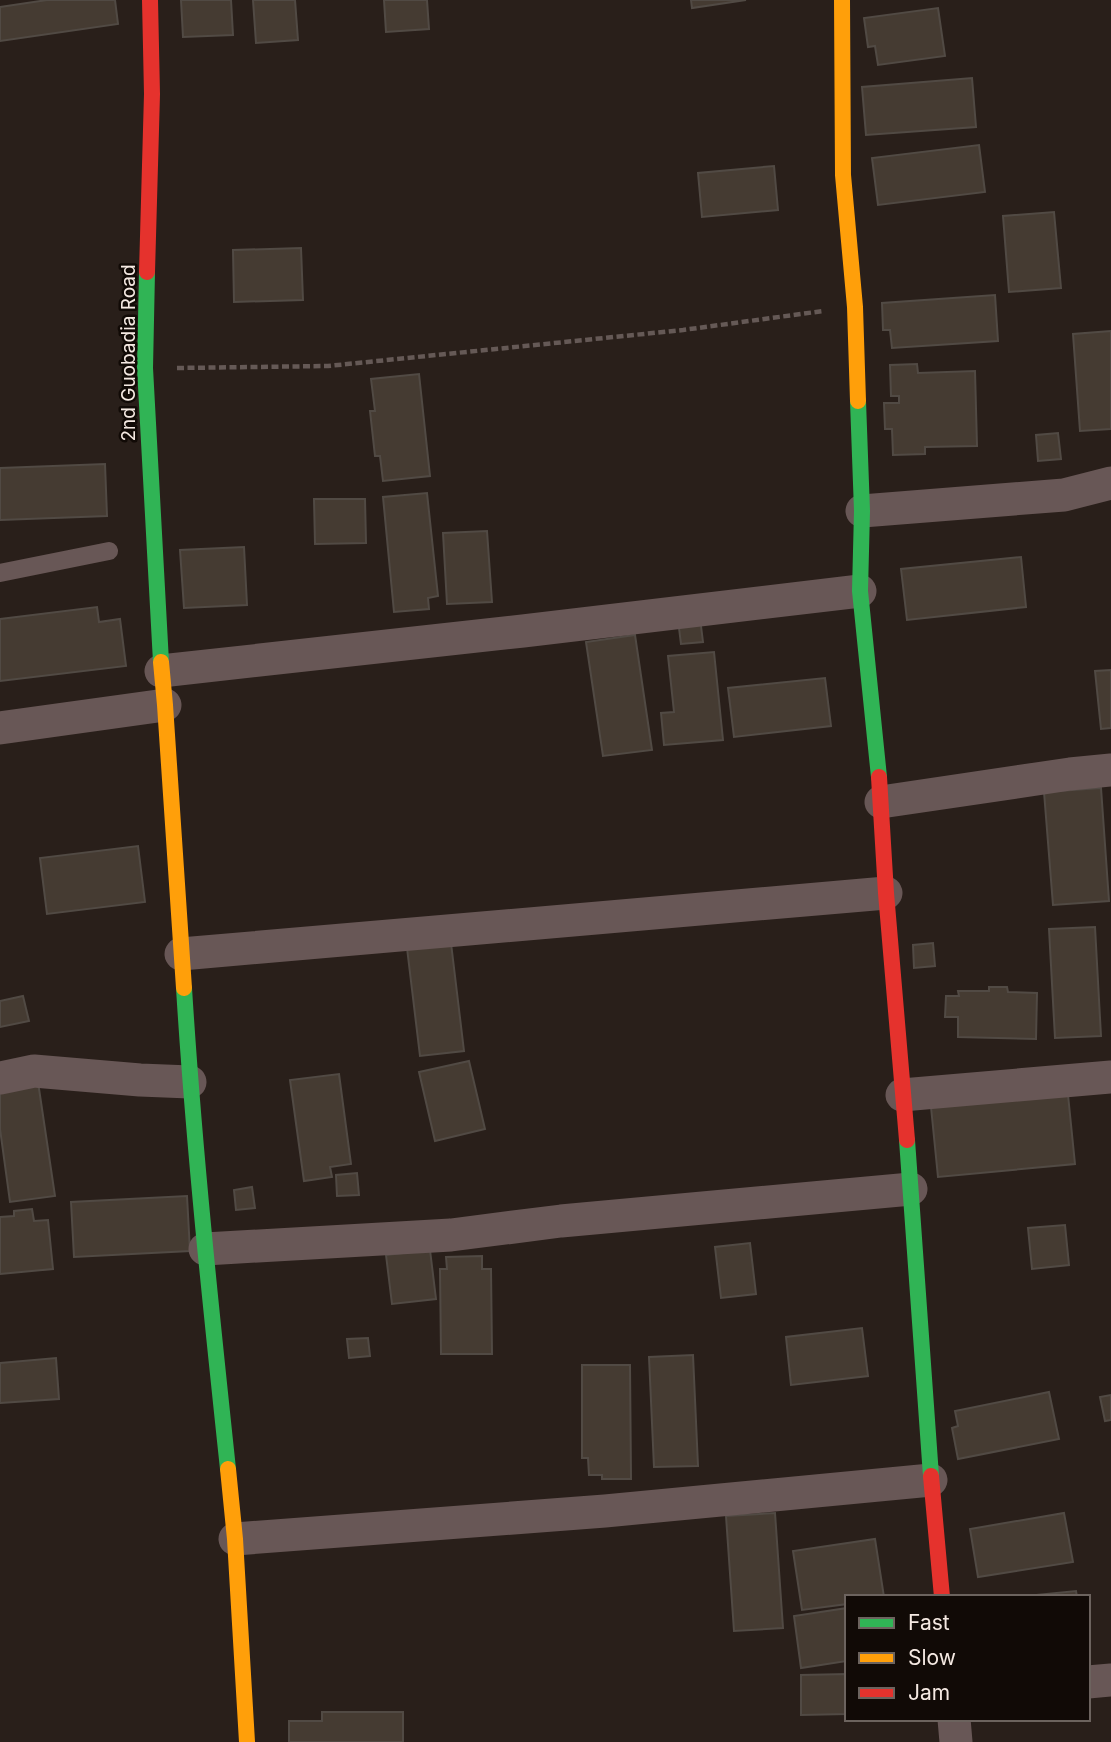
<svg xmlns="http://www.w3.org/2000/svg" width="1111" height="1742" viewBox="0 0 1111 1742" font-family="Inter,sans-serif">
	<rect width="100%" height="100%" fill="#291f1a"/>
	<g fill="#453b32" stroke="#514a44" stroke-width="2">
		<polygon points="47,0 115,0 118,24 0,41 0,7"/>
		<polygon points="181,0 231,0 233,35 183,37"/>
		<polygon points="253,0 295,0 298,40 256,43"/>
		<polygon points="384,0 427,0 429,29 386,32"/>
		<polygon points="691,0 746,0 692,8"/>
		<polygon points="938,8 945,56 878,65 875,46 868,47 864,18"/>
		<polygon points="972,78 976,127 866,135 862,87"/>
		<polygon points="979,145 985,192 878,205 872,158"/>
		<polygon points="774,166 778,210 702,217 698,173"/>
		<polygon points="1054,212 1061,288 1009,292 1003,216"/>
		<polygon points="301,248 303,300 234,302 233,250"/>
		<polygon points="995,295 998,341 892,348 890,330 883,330 882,303"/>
		<polygon points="1111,331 1111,429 1080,431 1073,334"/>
		<polygon points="917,364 918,373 975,371 977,446 925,447 925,454 893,455 892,429 885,429 884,403 899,403 899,396 891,396 890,365"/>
		<polygon points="419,374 430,476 383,481 380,456 375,456 370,411 375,411 371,379"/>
		<polygon points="1058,433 1061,459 1038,461 1036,435"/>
		<polygon points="105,464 107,516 0,520 0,468"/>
		<polygon points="427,493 438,596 428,598 429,609 394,612 383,497"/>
		<polygon points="314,499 365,499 366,543 315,544"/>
		<polygon points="487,531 492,602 447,604 443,533"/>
		<polygon points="244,547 247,605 184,608 180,550"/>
		<polygon points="1021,557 1026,607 907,620 901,569"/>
		<polygon points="97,607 99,622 120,619 126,666 0,681 0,619"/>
		<polygon points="700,618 703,642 681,644 678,620"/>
		<polygon points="635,635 652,750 603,756 586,642"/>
		<polygon points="714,652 723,740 664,745 661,713 674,712 668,656"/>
		<polygon points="1111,670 1111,728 1101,729 1095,671"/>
		<polygon points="825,678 831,726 734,737 728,688"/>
		<polygon points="1101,788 1109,901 1053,905 1044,792"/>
		<polygon points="138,846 145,902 47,914 40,858"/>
		<polygon points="1095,927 1101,1036 1055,1038 1049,929"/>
		<polygon points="451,943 464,1051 420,1056 407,948"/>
		<polygon points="933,943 935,966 914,968 913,945"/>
		<polygon points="989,987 1007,987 1008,992 1037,993 1036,1039 958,1037 958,1017 945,1017 946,996 959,996 958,991 989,991"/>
		<polygon points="23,996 29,1021 0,1027 0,1001"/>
		<polygon points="469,1061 485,1129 435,1141 419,1072"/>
		<polygon points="339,1074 351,1164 330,1167 332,1177 304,1181 290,1080"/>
		<polygon points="38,1082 55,1196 10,1202 0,1129 0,1087"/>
		<polygon points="1067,1085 1075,1164 938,1177 930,1097"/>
		<polygon points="357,1173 359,1195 337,1196 336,1175"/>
		<polygon points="252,1187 255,1208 236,1210 234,1190"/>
		<polygon points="187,1196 190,1251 74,1257 71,1202"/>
		<polygon points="32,1209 34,1221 48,1220 53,1269 0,1274 0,1217 14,1216 14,1211"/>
		<polygon points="1065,1225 1069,1265 1032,1269 1028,1228"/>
		<polygon points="750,1243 756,1294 721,1298 715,1247"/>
		<polygon points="430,1250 436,1299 392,1304 386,1255"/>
		<polygon points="482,1256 482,1269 491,1269 492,1354 441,1354 440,1269 447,1269 446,1257"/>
		<polygon points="862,1328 868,1376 791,1385 786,1337"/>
		<polygon points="368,1338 370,1356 349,1358 347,1339"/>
		<polygon points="693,1355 698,1466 654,1467 649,1357"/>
		<polygon points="56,1358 59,1399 0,1403 0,1363"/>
		<polygon points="582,1365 630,1365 631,1479 602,1479 602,1475 589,1475 588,1458 582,1458"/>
		<polygon points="1049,1392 1059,1439 958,1459 952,1428 958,1426 955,1411"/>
		<polygon points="1111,1395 1111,1420 1105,1421 1100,1397"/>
		<polygon points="775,1513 783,1628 734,1631 726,1516"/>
		<polygon points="1064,1513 1073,1562 978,1577 970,1529"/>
		<polygon points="875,1539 884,1597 847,1597 847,1604 802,1610 793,1551"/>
		<polygon points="1076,1591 1077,1597 1015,1597"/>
		<polygon points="847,1608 847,1661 801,1668 794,1616"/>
		<polygon points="847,1674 847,1714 801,1715 801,1675"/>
		<polygon points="322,1712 403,1712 403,1742 289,1742 289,1721 322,1721"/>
	</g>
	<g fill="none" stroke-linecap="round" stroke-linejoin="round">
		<polyline stroke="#655956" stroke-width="4.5" stroke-dasharray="7 3.5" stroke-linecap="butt" points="177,368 328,366 683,330 823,311"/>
		<polyline stroke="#685756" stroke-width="18" points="0,573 109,551"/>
		<g stroke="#685756" stroke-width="33">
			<polyline points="862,511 1064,495 1111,483"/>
			<polyline points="161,671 523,631 860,591"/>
			<polyline points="0,728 165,705"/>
			<polyline points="881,802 1070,774 1111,770"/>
			<polyline points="181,954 886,893"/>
			<polyline points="0,1078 34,1071 140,1080 190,1082"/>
			<polyline points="902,1095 1111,1077"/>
			<polyline points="205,1249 451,1235 561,1221 911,1189"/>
			<polyline points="235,1539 605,1511 931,1480"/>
			<polyline points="1088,1682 1111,1680"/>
			<polyline points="954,1719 956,1742"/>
		</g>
		<g stroke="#30b455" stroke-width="16">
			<polyline points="147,272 145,368 161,662"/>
			<polyline points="858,401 862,511 860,591 879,777"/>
			<path d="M184 988C194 1149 211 1309 228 1469"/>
			<polyline points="907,1140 931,1476"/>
		</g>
		<g stroke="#ff9f0a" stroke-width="16">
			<polyline points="842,0 843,175 855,307 858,401"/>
			<polyline points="161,662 165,705 184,988"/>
			<polyline points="228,1469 235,1539 247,1742"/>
		</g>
		<g stroke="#e5322d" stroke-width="16">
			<polyline points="147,272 152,94 150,0"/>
			<polyline points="879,777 886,893 907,1140"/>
			<polyline points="931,1476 942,1597"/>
		</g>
	</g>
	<g text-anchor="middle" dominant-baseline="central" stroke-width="5" stroke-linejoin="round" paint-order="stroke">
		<g font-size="19" fill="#f5e9e2" stroke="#110a06">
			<text transform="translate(128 353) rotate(-90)">2nd Guobadia Road</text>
		</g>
	</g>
	<rect x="845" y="1595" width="245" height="126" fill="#110a06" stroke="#6c635e" stroke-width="2"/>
	<rect x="859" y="1618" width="35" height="10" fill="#30b455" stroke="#6c635e" stroke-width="2"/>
	<text x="908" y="1630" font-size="21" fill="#f5e9e2">Fast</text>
	<rect x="859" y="1653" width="35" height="10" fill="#ff9f0a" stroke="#6c635e" stroke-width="2"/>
	<text x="908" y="1665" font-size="21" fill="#f5e9e2">Slow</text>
	<rect x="859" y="1688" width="35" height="10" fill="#e5322d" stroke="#6c635e" stroke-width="2"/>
	<text x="908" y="1700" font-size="21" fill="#f5e9e2">Jam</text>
</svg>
